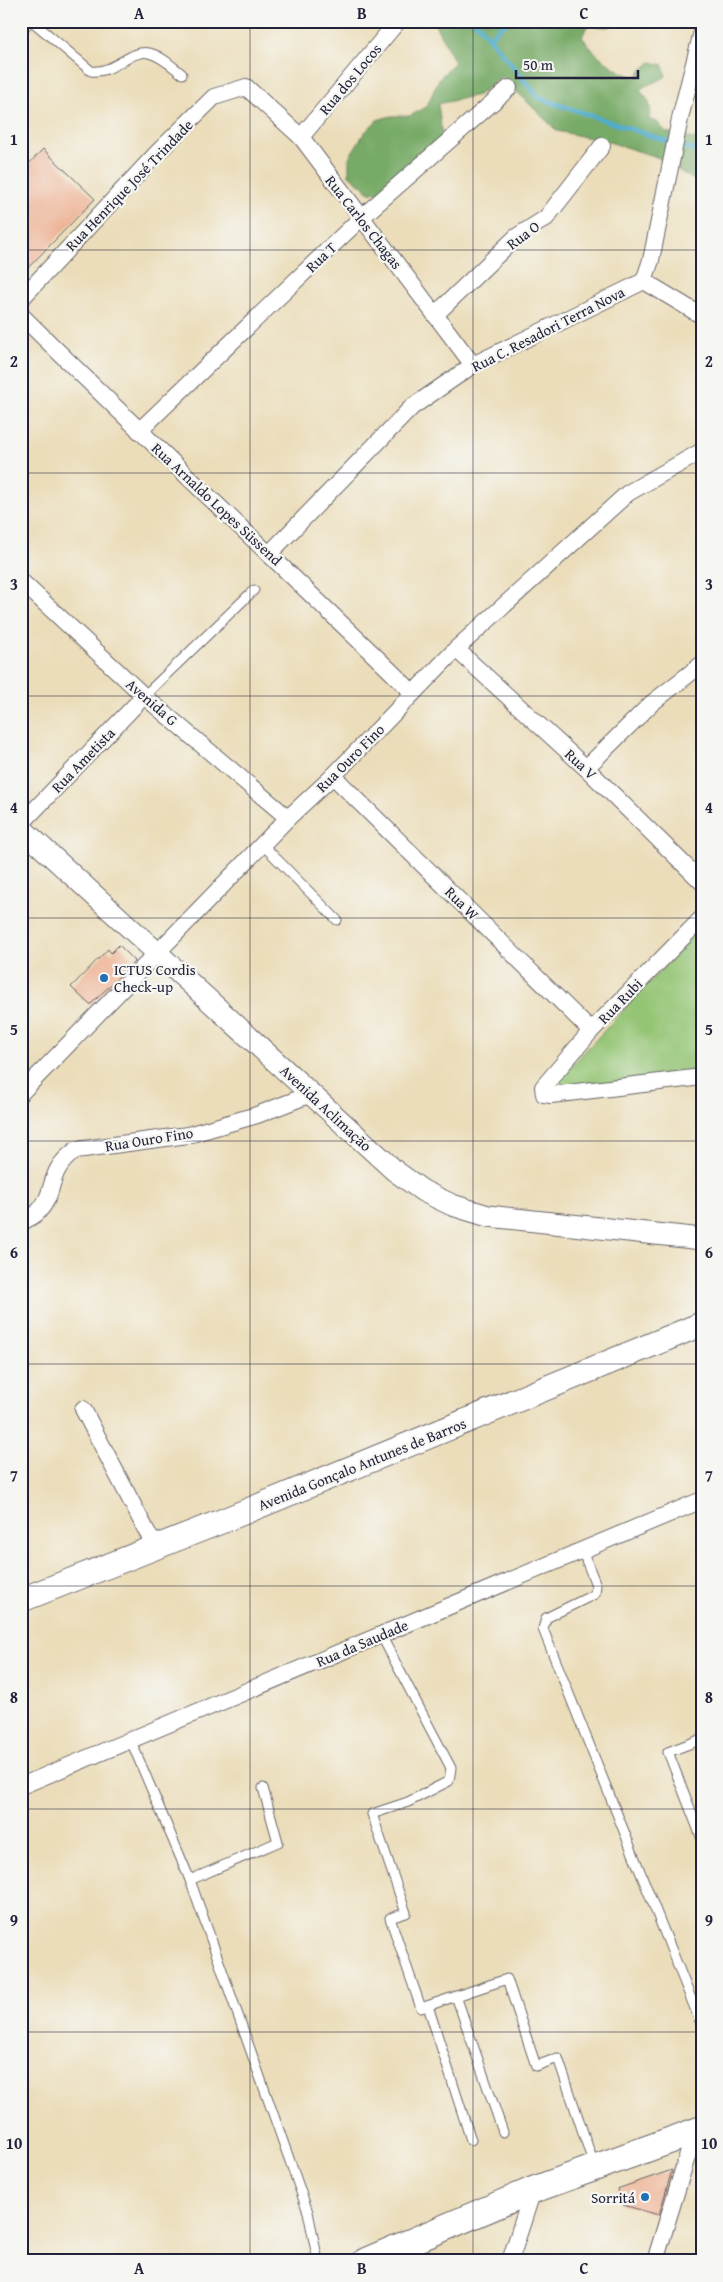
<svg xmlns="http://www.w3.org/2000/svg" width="723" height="2282" viewBox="0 0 723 2282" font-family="'Gentium Book Plus',serif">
	<rect width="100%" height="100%" fill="#f6f6f2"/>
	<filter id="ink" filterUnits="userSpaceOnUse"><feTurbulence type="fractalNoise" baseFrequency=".02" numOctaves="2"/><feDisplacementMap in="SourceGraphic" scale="10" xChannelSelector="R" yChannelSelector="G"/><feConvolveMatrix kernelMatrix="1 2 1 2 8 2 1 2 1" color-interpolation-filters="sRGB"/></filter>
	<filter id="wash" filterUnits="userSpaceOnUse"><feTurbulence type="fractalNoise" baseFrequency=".0096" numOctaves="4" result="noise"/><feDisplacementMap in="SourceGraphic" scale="20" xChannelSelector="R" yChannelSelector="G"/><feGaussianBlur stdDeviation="1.12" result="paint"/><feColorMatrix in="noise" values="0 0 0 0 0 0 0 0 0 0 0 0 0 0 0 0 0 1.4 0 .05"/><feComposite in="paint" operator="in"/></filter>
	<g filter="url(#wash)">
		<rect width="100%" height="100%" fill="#ebddb9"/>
		<polygon fill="#94c575" stroke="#5b7458" points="702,926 702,1071 549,1090"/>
		<path fill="#7a6" stroke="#4c6650" d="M433 21H618L609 27 587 26 582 37C595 55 615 72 637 78L640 71 651 62 663 65 666 76C658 83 646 83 640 90L649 102 651 114 648 119 657 122 666 132 693 139 702 134V185L657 157 609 142 557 131 502 77 478 95 438 104 443 142 384 193 369 192 349 175V157L365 132 377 120 391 116H410L427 106 439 79 455 62Z"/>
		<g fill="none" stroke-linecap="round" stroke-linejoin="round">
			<g stroke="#4facce" stroke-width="5">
				<polyline points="475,21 539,98 702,153"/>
				<polyline points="489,38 502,25 510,21"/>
			</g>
		</g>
		<g id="blocks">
			<g fill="#eeb496">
				<polygon points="43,149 95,199 21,275 21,172"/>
				<polygon points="119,945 135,961 90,1005 71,987 108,949 111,953"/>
				<polygon points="672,2170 659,2215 623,2205 617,2189"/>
			</g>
		</g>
	</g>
	<g filter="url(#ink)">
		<use href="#blocks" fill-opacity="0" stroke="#686367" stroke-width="1"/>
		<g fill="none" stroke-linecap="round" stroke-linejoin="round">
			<defs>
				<g id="service">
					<path d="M32 21 91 71C114 74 130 49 149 53 162 56 173 67 182 74"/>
					<polyline points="144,696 254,590"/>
					<polyline points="262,844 337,920"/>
					<polyline points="582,1550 596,1585 595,1594 546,1618 543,1629 702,2026"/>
					<polyline points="381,1635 451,1768 449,1781 408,1802 372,1814 406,1913 390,1918 421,2008 507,1979 536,2066 558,2058 594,2165"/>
					<polyline points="702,1739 668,1752 702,1839"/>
					<polyline points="131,1741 190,1880 308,2212 318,2261"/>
					<polyline points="190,1880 278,1842 263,1788"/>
					<polyline points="456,1996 503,2132"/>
					<polyline points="428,2006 471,2140"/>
				</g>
				<g id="minor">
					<polyline points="21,26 25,21"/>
					<polyline points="301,137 398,21"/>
					<polyline points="644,281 702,316"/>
					<polyline points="21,299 157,153 214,97 246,87 301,137 473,365"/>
					<path d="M21 315C150 443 283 566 413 693"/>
					<polyline points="435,315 516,237 546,218 602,146"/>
					<polyline points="139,431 362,217 509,88"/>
					<polyline points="270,553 412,407 473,365 644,281 651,260 681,114 702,32"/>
					<polyline points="21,581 144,696 288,818"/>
					<polyline points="456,649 586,768 702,882"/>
					<polyline points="586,768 652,703 702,664"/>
					<polyline points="333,776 591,1031"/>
					<polyline points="21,824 144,696"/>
					<polyline points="702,918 591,1031 543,1087 544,1094 551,1095 702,1077"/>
					<polyline points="21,1093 288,818 333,776 456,649 628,493 702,451"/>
					<path d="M21 1223C26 1219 34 1217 38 1212 58 1191 45 1172 76 1150L188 1135 257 1115 311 1094"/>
					<polyline points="83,1409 155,1547"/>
					<polyline points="21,1786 702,1500"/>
					<polyline points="510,2261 533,2190"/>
					<polyline points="655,2261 695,2131"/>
				</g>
				<polyline id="tertiary" points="21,828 395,1171 423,1191 452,1205 488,1216 702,1239"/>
				<polyline id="secondary" points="21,1600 225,1520 702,1324"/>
				<polyline id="primary" points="366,2261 533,2190 702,2129"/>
			</defs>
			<use href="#service" stroke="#686367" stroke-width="11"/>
			<use href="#minor" stroke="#686367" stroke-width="18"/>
			<use href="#tertiary" stroke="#686367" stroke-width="23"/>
			<use href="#secondary" stroke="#686367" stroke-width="26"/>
			<use href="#primary" stroke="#686367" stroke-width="28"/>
			<use href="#service" stroke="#fff" stroke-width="9"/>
			<use href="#minor" stroke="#fff" stroke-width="16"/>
			<use href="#tertiary" stroke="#fff" stroke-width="21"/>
			<use href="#secondary" stroke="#fff" stroke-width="24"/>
			<use href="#primary" stroke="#fff" stroke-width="26"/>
		</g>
	</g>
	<path fill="none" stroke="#22223b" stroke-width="1" stroke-opacity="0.55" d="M250 21V2261M473 21V2261M21 250H702M21 473H702M21 696H702M21 918H702M21 1141H702M21 1364H702M21 1586H702M21 1809H702M21 2032H702"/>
	<g fill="#1f6fb2" stroke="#f6f6f2" stroke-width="2">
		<circle cx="104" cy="978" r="5"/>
		<circle cx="645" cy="2197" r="5"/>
	</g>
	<g text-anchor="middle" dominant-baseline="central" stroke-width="4.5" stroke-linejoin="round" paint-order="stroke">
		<g font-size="15" fill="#22223b" stroke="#f6f6f2">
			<text transform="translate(350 79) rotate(-50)">Rua dos Locos</text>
			<text transform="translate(129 185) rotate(-46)">Rua Henrique José Trindade</text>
			<text transform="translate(364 222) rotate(52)">Rua Carlos Chagas</text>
			<text transform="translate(523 235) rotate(-37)">Rua O</text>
			<text transform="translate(321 257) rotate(-44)">Rua T</text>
			<text transform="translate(548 329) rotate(-27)">Rua C. Resadori Terra Nova</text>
			<text transform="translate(217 504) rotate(43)">Rua Arnaldo Lopes Süssend</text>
			<text transform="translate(152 702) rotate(41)">Avenida G</text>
			<text transform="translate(350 758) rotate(-45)">Rua Ouro Fino</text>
			<text transform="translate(83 760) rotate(-46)">Rua Ametista</text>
			<text transform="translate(581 764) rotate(43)">Rua V</text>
			<text transform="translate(462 903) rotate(45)">Rua W</text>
			<text transform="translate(620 1001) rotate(-46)">Rua Rubi</text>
			<text transform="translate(326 1108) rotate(43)">Avenida Aclimação</text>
			<text transform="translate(149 1139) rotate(-9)">Rua Ouro Fino</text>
			<text transform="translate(362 1464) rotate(-22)">Avenida Gonçalo Antunes de Barros</text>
			<text transform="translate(362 1643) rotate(-23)">Rua da Saudade</text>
		</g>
		<g font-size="15" fill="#22223b" stroke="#f6f6f2" text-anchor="start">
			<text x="114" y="969">ICTUS Cordis<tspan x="114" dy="17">Check-up</tspan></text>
			<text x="635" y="2197" text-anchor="end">Sorritá</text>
		</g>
	</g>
	<rect width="723" height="2282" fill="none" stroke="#f6f6f2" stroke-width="55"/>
	<path d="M516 70v8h122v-8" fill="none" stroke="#22223b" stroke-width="2.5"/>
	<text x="523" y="70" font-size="15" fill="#22223b" stroke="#f6f6f2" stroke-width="4" paint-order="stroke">50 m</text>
	<rect x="28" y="28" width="668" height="2226" fill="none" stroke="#22223b" stroke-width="2"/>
	<g font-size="16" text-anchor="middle" font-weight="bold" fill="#22223b">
		<text x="139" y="19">A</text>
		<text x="362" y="19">B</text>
		<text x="584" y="19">C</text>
		<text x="14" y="145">1</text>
		<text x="709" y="145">1</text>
		<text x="14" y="367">2</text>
		<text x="709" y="367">2</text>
		<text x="14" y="590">3</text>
		<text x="709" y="590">3</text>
		<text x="14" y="813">4</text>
		<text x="709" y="813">4</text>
		<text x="14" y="1035">5</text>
		<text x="709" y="1035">5</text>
		<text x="14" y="1258">6</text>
		<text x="709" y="1258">6</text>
		<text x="14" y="1481">7</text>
		<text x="709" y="1481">7</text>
		<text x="14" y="1703">8</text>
		<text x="709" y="1703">8</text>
		<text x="14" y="1926">9</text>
		<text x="709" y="1926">9</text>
		<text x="14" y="2149">10</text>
		<text x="709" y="2149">10</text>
		<text x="139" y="2274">A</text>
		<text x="362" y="2274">B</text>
		<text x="584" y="2274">C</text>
	</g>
</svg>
